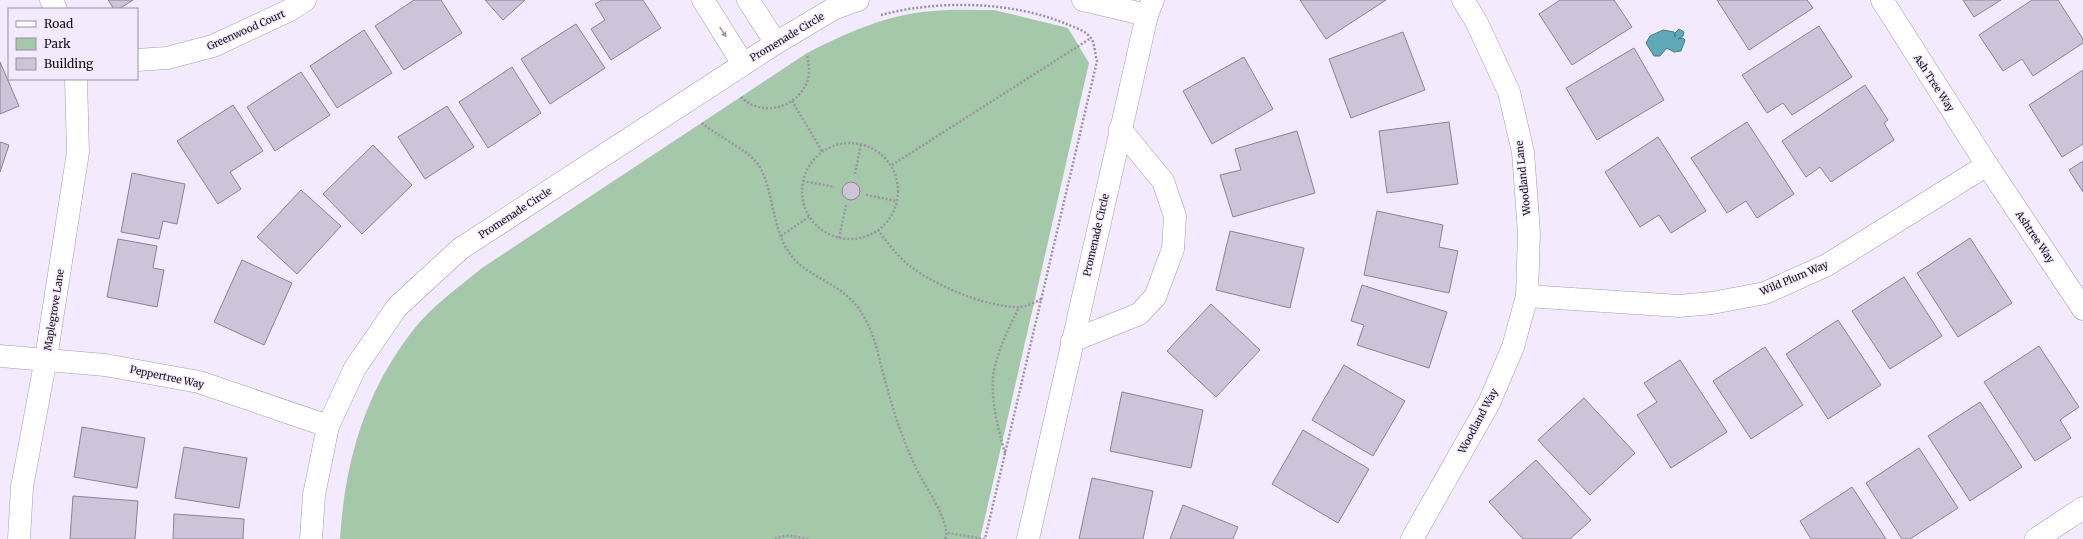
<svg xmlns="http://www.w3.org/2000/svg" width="2083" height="539" viewBox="0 0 2083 539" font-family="Merriweather,serif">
	<rect width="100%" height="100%" fill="#f3ebfd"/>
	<path fill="#a6c8aa" d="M994 10 1068 28 1089 63 980 539H340C345 461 365 391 414 329 433 305 459 287 482 268L807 53C846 33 888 14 933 11 954 9 974 10 994 10Z"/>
	<polygon fill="#5faab6" stroke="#477a85" points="1679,29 1684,32 1683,36 1678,39 1683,38 1685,40 1681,51 1674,52 1667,48 1660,56 1654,56 1646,43 1650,36 1663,30 1674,32 1675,37 1675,33"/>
	<g fill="#cec4da" stroke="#8b8296">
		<polygon points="108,0 133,0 119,9 114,9"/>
		<polygon points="414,0 441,0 462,33 404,70 375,26"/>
		<polygon points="485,0 525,0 503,20"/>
		<polygon points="602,0 643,0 661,28 611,60 591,29 605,20 595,4"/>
		<polygon points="1300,0 1386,0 1326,39"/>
		<polygon points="1560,0 1614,0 1632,27 1572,65 1539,14"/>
		<polygon points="1717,0 1807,0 1813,8 1749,50"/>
		<polygon points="1963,0 2001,0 1974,17"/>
		<polygon points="2032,0 2058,0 2083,39 2083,43 2033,76 2022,59 2003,71 1979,35"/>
		<polygon points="576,24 605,68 550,104 521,59"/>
		<polygon points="1819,26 1852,77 1792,115 1783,103 1767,113 1742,75"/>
		<polygon points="364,30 392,73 337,108 310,66"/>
		<polygon points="1403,32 1425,90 1351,118 1329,59"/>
		<polygon points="1634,48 1664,100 1597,140 1566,88"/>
		<polygon points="1244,57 1273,109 1212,144 1183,91"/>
		<polygon points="0,62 19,106 0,114"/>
		<polygon points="512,67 541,113 488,148 459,102"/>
		<polygon points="2083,70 2083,144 2062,157 2029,105"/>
		<polygon points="301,72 330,115 275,151 247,107"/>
		<polygon points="1865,85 1888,120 1884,123 1894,140 1831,182 1820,167 1806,177 1782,141"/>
		<polygon points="233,105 263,151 230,172 241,189 218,204 177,141"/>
		<polygon points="447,106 474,147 425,179 398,137"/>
		<polygon points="1449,122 1458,184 1387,193 1379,131"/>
		<polygon points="1747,122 1794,194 1757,218 1746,201 1727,213 1691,158"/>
		<polygon points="1297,131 1315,193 1233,217 1220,175 1241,170 1235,149"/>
		<polygon points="1658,137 1706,211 1671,233 1659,215 1640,227 1605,172"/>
		<polygon points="0,142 9,145 0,172"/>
		<polygon points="373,145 412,185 362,234 323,194"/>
		<polygon points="2083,161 2083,192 2069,170"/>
		<polygon points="132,173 185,184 177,224 163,221 159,239 121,232"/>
		<circle cx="851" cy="191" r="9"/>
		<polygon points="301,190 341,226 297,274 257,237"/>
		<polygon points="1377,211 1443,225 1439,247 1458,251 1449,293 1364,275"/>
		<polygon points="1230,231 1304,248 1290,308 1216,290"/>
		<polygon points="1970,238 2012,303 1958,337 1917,273"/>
		<polygon points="118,239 157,246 153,268 164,270 157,307 107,297"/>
		<polygon points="242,260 292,283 264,345 214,322"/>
		<polygon points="1904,277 1942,336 1890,369 1852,311"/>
		<polygon points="1362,285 1447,312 1429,368 1357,345 1364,325 1351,321"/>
		<polygon points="1211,304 1260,350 1216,397 1167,351"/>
		<polygon points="1838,320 1881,385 1828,419 1786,354"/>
		<polygon points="2039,346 2079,407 2060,420 2071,438 2035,461 1984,382"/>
		<polygon points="1765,347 1803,405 1751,439 1713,381"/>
		<polygon points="1680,360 1727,432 1671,468 1637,415 1657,402 1644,383"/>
		<polygon points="1344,365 1405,401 1373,456 1312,420"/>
		<polygon points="1122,392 1203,410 1191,468 1110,451"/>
		<polygon points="1584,398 1635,453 1590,495 1538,440"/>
		<polygon points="1980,402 2022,467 1970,501 1928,436"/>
		<polygon points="82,427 145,438 137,488 74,477"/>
		<polygon points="1303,430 1369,469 1338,523 1272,484"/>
		<polygon points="184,447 247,458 239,508 175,498"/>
		<polygon points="1919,448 1958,508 1910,539 1902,539 1866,483"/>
		<polygon points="1536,460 1591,520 1570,539 1523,539 1489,502"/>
		<polygon points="1092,478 1153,491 1143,539 1079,539"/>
		<polygon points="1852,487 1886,539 1811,539 1800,521"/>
		<polygon points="73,496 138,501 135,539 70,539"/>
		<polygon points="1183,505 1238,527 1233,539 1170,539"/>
		<polygon points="174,514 244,519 243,539 173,539"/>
	</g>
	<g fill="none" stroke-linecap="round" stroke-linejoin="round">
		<defs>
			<g id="street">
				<polyline points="51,0 56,9"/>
				<polyline points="703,0 743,64"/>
				<polyline points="748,0 776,43"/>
				<polyline points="1083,0 1147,15"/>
				<polyline points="1882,0 1987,165 2083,309"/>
				<polyline points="137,60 167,58 213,46 290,10 305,0"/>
				<polyline points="1527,296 1679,306 1712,303 1765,293 1827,265 1987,165"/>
				<polyline points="1072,341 1139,314 1155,297 1173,249 1175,216 1163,181 1120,129"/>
				<polyline points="0,356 105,365 199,382 328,426"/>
				<polyline points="19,539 22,487 46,358 78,152 76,79"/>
				<polyline points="311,539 314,495 328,426 355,368 397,307 460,249 776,43 833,9 858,0"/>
				<polyline points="1028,539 1147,15 1153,0"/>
				<polyline points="1412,539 1489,403 1513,347 1527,296 1529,233 1523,152 1509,92 1476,21 1463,0"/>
				<polyline points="2036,539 2083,508"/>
			</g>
		</defs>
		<use href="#street" stroke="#a39aaf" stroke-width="23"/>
		<g stroke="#9a94a2" stroke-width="2.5" stroke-dasharray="2 2" stroke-linecap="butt">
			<path d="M881 15C937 0 1010 1 1064 23 1073 27 1085 30 1091 38 1095 44 1095 55 1097 61L985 539 948 533"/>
			<path d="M741 97C762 118 799 108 808 79 810 71 809 63 807 55"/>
			<polyline points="792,101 822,151"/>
			<path d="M702 123C718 137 752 151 761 169 775 197 772 236 795 260 815 280 845 286 861 312 875 333 878 356 885 380 893 411 903 440 916 468 924 485 952 523 945 539"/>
			<circle cx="850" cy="191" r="48"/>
			<polyline points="892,165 1091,38"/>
			<polyline points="855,174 861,144"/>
			<polyline points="803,181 835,187"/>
			<polyline points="866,195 897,201"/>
			<path d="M878 230C887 242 898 257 910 266 936 286 986 307 1018 307 1027 307 1036 302 1043 298"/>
			<polyline points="781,236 810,216"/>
			<polyline points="839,238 846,205"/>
			<path d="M1005 453C997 426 987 386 997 359 1002 341 1011 324 1019 307"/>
			<path d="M775 539C785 533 797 537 808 539"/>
		</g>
		<use href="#street" stroke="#fff" stroke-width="22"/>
	</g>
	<defs><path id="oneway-solid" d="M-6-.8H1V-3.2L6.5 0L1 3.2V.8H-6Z"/></defs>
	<use fill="#9f9da1" href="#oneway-solid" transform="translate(723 32) rotate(57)"/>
	<g text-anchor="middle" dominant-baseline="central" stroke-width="3" stroke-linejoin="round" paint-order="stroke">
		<g font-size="10" fill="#0f0b13" stroke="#f3ebfd">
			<text transform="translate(246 30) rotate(-24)">Greenwood Court</text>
			<text transform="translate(787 37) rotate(-31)">Promenade Circle</text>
			<text transform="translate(1934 83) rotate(57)">Ash Tree Way</text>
			<text transform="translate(1523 178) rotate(-96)">Woodland Lane</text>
			<text transform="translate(515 213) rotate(-33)">Promenade Circle</text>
			<text transform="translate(1096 235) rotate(-77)">Promenade Circle</text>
			<text transform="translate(2035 237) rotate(56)">Ashtree Way</text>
			<text transform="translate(1794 278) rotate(-23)">Wild Plum Way</text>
			<text transform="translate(54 310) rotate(-81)">Maplegrove Lane</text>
			<text transform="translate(167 377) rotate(12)">Peppertree Way</text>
			<text transform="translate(1478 421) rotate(-62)">Woodland Way</text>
		</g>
	</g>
	<rect x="8" y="8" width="130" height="72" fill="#f3ebfd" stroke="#98919f"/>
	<rect x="16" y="21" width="20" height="6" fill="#ffffff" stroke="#98919f"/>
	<text x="44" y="28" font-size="12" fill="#0f0b13">Road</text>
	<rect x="16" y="38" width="20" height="12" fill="#a6c8aa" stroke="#98919f"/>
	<text x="44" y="48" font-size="12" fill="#0f0b13">Park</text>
	<rect x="16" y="58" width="20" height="12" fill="#cec4da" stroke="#98919f"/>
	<text x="44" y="68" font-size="12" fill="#0f0b13">Building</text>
</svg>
